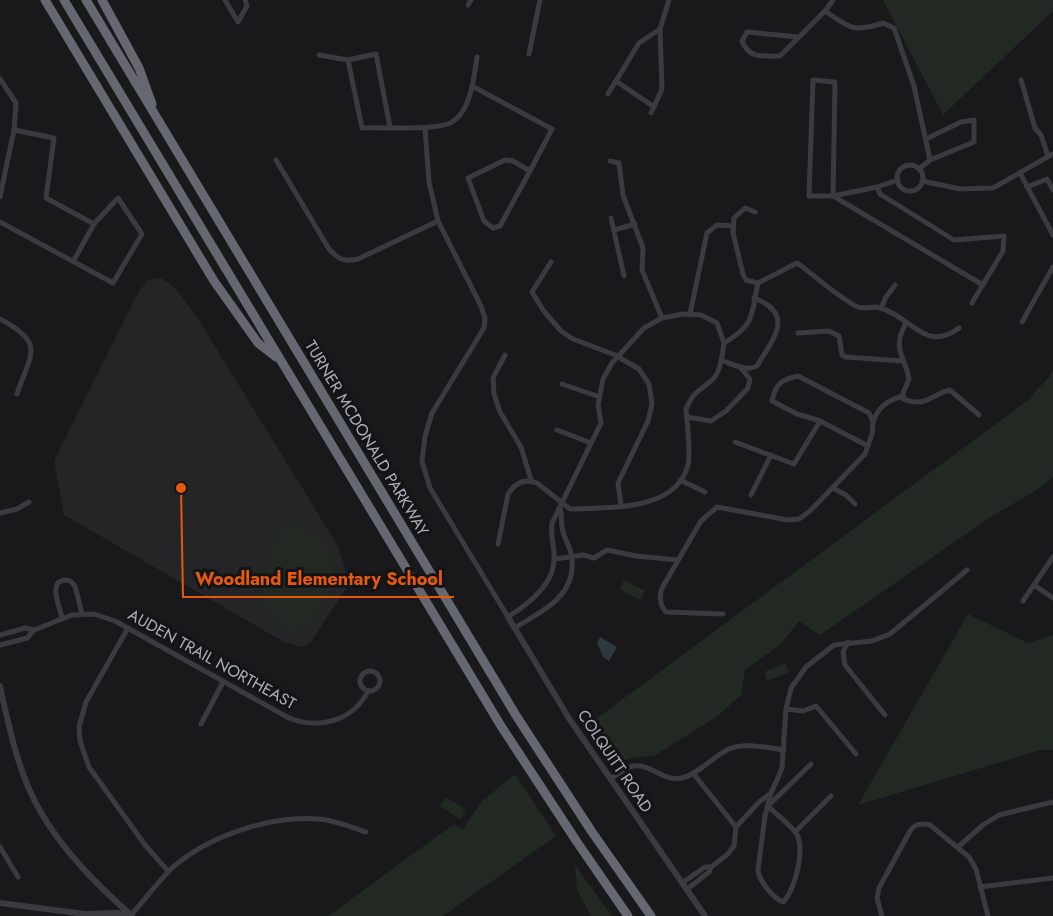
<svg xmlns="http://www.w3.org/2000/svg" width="1053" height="916" viewBox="0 0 1053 916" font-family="Jost,sans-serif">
	<rect width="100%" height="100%" fill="#19191b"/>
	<polygon fill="#252528" points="161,278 173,286 195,314 338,546 349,584 311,642 303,647 286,643 64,515 54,461 139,291 148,280"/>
	<g fill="#212922">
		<polygon points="883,0 1053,0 1053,11 943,115"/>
		<polygon points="1053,370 1053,477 1037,490 992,516 820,635 799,621 780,645 745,670 741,695 718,716 654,756 635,757 611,765 588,726 593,721 1028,400 1048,378"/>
		<path d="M291 521C304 529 322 538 330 553 341 574 328 595 316 613 313 618 307 627 301 630 295 633 285 630 280 626 247 599 270 555 283 524Z"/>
		<polygon points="624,580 645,591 640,600 620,589"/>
		<polygon points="968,614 1028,643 1053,635 1053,750 1041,750 858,805"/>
		<polygon points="785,663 789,672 767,681 764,672"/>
		<polygon points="515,774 556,836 443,916 328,916 454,824 463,829 482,801"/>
		<polygon points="446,797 466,810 460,819 440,806"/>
		<polygon points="575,865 612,916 591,916 577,890"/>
	</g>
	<polygon fill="#2f373f" points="600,637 617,647 609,661 603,657 597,643"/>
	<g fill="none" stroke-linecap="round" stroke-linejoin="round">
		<g stroke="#3a3b40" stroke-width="5">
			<polyline points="225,0 238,22 247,6 245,0"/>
			<polyline points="468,5 471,0"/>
			<path d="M825 11C851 28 852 33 883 23L894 28 914 86 930 160 919 169"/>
			<path d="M747 32 799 37 780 56C763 56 749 59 742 41Z"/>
			<polyline points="799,37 825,11 833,0"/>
			<polyline points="529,54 540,0"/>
			<polyline points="319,55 348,60 376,54 390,127"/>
			<path d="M348 60 362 128C381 127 439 131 452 122 471 111 474 77 477 57"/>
			<polyline points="0,79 16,103 14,130 0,197"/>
			<polygon points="813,80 835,82 833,196 809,196"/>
			<polyline points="1021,80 1035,128 1041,135 1048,156"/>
			<polyline points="616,81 654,107"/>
			<polyline points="472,86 552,129 530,171"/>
			<polyline points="608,94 639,43 660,29"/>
			<polyline points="651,113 662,89 660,29 669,0"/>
			<path d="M425 128 429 182 438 221 481 306 485 318 484 328 432 413 425 436 422 461 430 488 508 617C527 605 554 584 554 560 555 547 550 536 552 523L601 423 598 405 603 379 612 363 644 328 662 318 683 314 701 315 717 323 724 343"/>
			<polyline points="926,139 961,122 974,120 974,142 930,160"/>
			<path d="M276 160 329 249C339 260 344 262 358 259L438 221"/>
			<polygon points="505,160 513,161 530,171 500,226 493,228 484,221 468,178"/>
			<polyline points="610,161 619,163 623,195 643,248 642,270 662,318"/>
			<circle cx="910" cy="178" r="13"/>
			<polyline points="1020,173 1053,235"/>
			<polyline points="922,181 960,189 993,188 1053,154"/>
			<polyline points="877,187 880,194 954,240 1004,236 1003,251 972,303"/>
			<polyline points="1027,187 1047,179 1053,190"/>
			<polyline points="833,196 983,285"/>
			<polyline points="833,196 877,187 898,180"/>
			<polyline points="755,212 745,208 734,218 733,233 743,274 746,280 758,283"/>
			<polyline points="611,218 624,276"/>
			<polyline points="0,222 113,283 142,234 118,198 94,224 46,198 54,138 14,130"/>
			<polyline points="614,230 635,224"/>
			<polyline points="74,260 94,224"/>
			<polyline points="551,262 532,292 543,310 561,331 573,339 615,355 639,369 649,384 652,404 648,421 618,483 621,506"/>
			<polyline points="881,308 886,297 895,285"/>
			<polyline points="690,314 707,233 717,225 734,226"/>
			<path d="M0 319C47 344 30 354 17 394"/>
			<polyline points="1022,322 1053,267"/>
			<path d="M906 323C891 350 905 355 909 379L903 393V399C928 408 929 395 950 390L979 415"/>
			<polyline points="798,333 829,331 839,336 842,355 846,357 902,361"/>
			<polyline points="505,355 493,378 494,394 500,412 521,447 531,480"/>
			<path d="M721 360C732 364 746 372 757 366 773 339 796 314 754 298"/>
			<polyline points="562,384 600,397"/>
			<polyline points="687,417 711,421 726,411 748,388 750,379 740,367"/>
			<polyline points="820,421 868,446"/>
			<path d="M873 422C878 407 888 400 903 396"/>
			<polyline points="557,430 591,443"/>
			<polyline points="680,480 705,492"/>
			<polyline points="833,488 846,495 855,504"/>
			<polyline points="751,495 771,455"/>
			<polyline points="0,513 17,509 29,502"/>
			<path d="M498 544 508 494C515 483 524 478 537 483L570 509C608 507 676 512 688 465 691 452 687 423 686 409 695 389 698 393 712 380 721 372 722 355 724 343 755 325 751 316 758 283L797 263C816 276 837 297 858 307 864 309 870 307 876 307 881 308 889 311 894 314 918 328 931 349 959 328"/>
			<polyline points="555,559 583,555 594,558 607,550 636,556 678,560"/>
			<polyline points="1034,585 1053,598"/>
			<polyline points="1023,601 1053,557"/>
			<path d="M723 614 666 612C660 606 659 596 662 588L701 521 717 507 788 520 799 519 810 511 865 454 872 434 873 422 869 413 798 376C781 380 776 383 772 401L797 414 820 421 794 464 735 442"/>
			<path d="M62 617C60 608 47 580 66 580 69 580 72 582 74 585 78 592 79 605 82 613"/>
			<path d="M516 627C543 611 576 596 572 558 571 549 565 540 563 531 560 523 563 516 560 508"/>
			<polyline points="128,628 86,702 79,727 80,741 89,767 145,845 168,871"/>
			<polyline points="0,635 25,628 34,630"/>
			<polyline points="848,642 843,652 845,665 885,715"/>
			<path d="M0 645 27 638 34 630 72 615 94 614 115 621 289 718C319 730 353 721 368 691"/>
			<circle cx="370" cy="681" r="10"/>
			<polyline points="786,709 803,711 816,706 856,754"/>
			<polyline points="201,724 223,682"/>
			<path d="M610 779C617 775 626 767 634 766 651 764 664 782 682 778 697 775 715 755 729 749 744 742 768 748 784 750"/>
			<polyline points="769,805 811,764"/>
			<path d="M768 806C777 815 788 823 795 832 807 845 795 891 783 902 773 898 759 881 758 870L765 816 771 793"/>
			<polyline points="736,827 759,802 771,793 777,780 782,768 786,709 791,688 806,667 834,645 872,641 890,634 967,570"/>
			<polyline points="795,832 831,796"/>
			<polyline points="0,847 18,877"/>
			<polyline points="958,847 983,825 999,815 1053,802"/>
			<polyline points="682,883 705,867 711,867"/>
			<polyline points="980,887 1053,878"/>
			<polyline points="686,890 709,872 711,867 728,854 734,846 736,827 693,773"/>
			<path d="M131 915C144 901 156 884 170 870 205 837 270 815 318 819 334 820 351 827 366 832"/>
			<path d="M882 916 877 898 879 888 910 831C915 823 922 823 930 825L969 857 976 869 988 916"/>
		</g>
		<g stroke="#3a3b40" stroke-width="6">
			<polyline points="508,617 570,720 705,916"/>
			<path d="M0 686C9 727 18 772 39 809 62 850 96 884 132 916"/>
			<polyline points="0,903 85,914 117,913 130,915"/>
		</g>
		<g stroke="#666871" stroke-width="9">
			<polyline points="45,0 214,281 258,343 276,357"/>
			<polyline points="64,0 501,726 577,842 628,916"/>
			<polyline points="86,0 517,717 592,832 651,916"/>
			<polyline points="102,0 139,68 152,104"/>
		</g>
	</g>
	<g text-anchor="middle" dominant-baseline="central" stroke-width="6" stroke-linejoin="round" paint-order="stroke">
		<g font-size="16" fill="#abafbb" stroke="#141416">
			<text transform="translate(367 438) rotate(59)">TURNER MCDONALD PARKWAY</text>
			<text transform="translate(212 659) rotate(29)">AUDEN TRAIL NORTHEAST</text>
			<text transform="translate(615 761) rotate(56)">COLQUITT ROAD</text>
		</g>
	</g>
	<path fill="none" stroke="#e8590c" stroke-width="2" d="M181 488L183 597H454"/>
	<circle fill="#e8590c" stroke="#141416" stroke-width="2" cx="181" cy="488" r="6"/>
	<g font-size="18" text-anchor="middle" font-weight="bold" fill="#e8590c" stroke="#141416" stroke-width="6" stroke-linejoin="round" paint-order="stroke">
		<text x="319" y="585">Woodland Elementary School</text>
	</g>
</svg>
